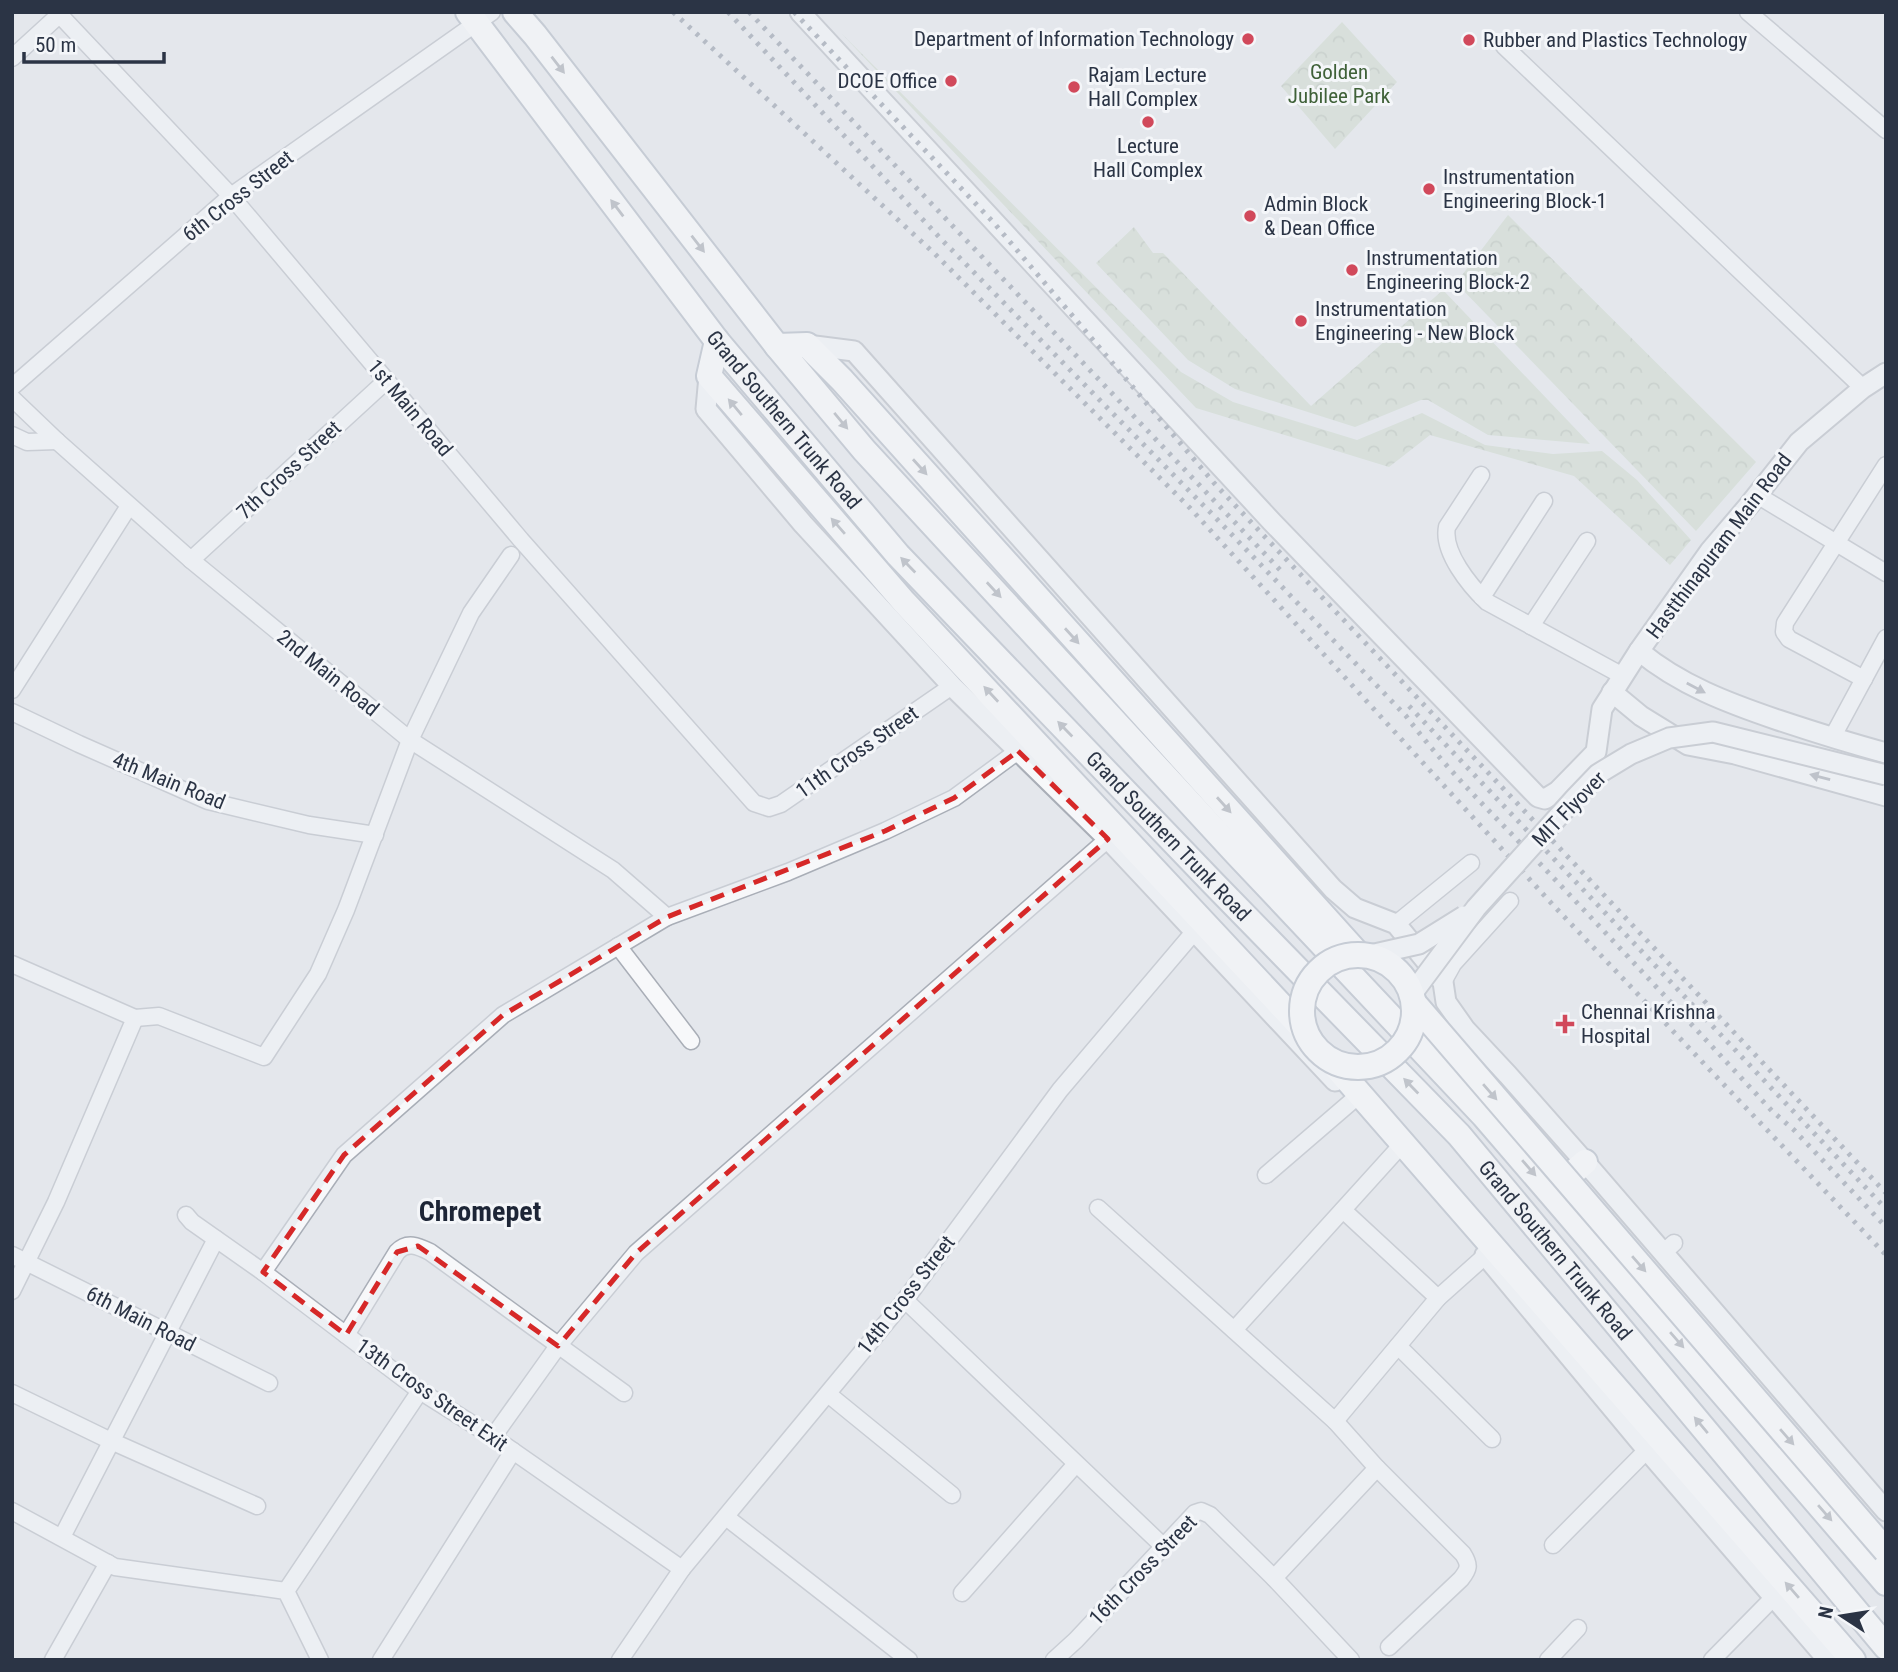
<svg xmlns="http://www.w3.org/2000/svg" width="1898" height="1672" viewBox="0 0 1898 1672" font-family="'Roboto Condensed',sans-serif">
	<defs>
		<pattern id="forest-crowns" width="20" height="18" patternUnits="userSpaceOnUse" patternTransform="scale(1.75)"><rect width="20" height="18" fill="#c9d6c5"/><path d="M2 6a3 3 0 1 1 6 0M12 15a3 3 0 1 1 6 0" fill="none" stroke="#adb8ab"/></pattern>
	</defs>
	<rect width="100%" height="100%" fill="#e4e7ec"/>
	<g fill="url(#forest-crowns)">
		<polygon points="1342,22 1397,82 1335,149 1281,86"/>
		<polygon points="841,33 1181,372 1233,402 1357,440 1422,413 1485,445 1553,454 1602,451 1637,480 1691,540 1670,565 1574,476 1430,435 1389,467 1196,408"/>
		<polygon points="1508,215 1756,462 1696,531 1456,283"/>
		<polygon points="1134,227 1153,253 1163,253 1178,268 1311,406 1443,290 1590,444 1488,435 1428,400 1421,400 1355,427 1235,389 1188,360 1096,263"/>
	</g>
	<g fill="none" stroke-linecap="round" stroke-linejoin="round">
		<defs>
			<g id="minor">
				<polyline points="57,12 231,196 521,540 754,803 769,808 781,804 952,686"/>
				<polyline points="1748,12 1886,130"/>
				<polyline points="1504,46 1863,388"/>
				<polyline points="12,58 59,15"/>
				<polyline points="12,387 231,196 492,12"/>
				<polyline points="12,398 57,441 191,560 410,740 613,870 667,917"/>
				<polyline points="12,435 27,442 57,441"/>
				<path d="M1481 475 1447 527C1442 552 1470 586 1487 602L1623 676"/>
				<polyline points="1757,495 1886,573"/>
				<polyline points="191,560 387,380"/>
				<polyline points="1482,597 1544,501"/>
				<polyline points="1531,626 1587,541"/>
				<polyline points="1864,679 1789,639 1784,632 1785,623 1886,465"/>
				<polyline points="12,690 129,506"/>
				<polyline points="12,712 79,744 208,801 309,825 375,835"/>
				<polyline points="1832,738 1886,638"/>
				<polyline points="1396,924 1471,863"/>
				<polyline points="618,946 691,1041"/>
				<polyline points="12,964 135,1018 56,1202 12,1291"/>
				<polyline points="1443,982 1453,964 1510,901"/>
				<polyline points="135,1018 159,1016 264,1057 318,974 346,910 410,740 471,613 511,555"/>
				<polyline points="1266,1175 1352,1101"/>
				<polyline points="1098,1208 1335,1421 1377,1468 1274,1578"/>
				<polyline points="1343,1210 1438,1298"/>
				<polyline points="186,1215 192,1222 263,1272 420,1391 493,1437 682,1569"/>
				<polyline points="1663,1253 1674,1243"/>
				<polyline points="12,1255 269,1383"/>
				<polyline points="263,1272 344,1155 503,1015 667,917 788,872 885,831 954,798 1018,751"/>
				<polyline points="905,1300 1164,1547"/>
				<polyline points="1234,1330 1396,1151"/>
				<path d="M346 1335 397 1252C407 1241 418 1246 430 1252L624 1393"/>
				<polyline points="1398,1346 1492,1439"/>
				<polyline points="12,1393 111,1441 257,1506"/>
				<polyline points="828,1394 952,1495"/>
				<polyline points="1335,1421 1438,1298 1485,1256"/>
				<polyline points="493,1437 558,1346 636,1253 1108,839"/>
				<path d="M1377 1468 1463 1554C1470 1565 1469 1569 1461 1579L1389 1647"/>
				<polyline points="12,1511 115,1567 286,1591 320,1660"/>
				<polyline points="726,1517 909,1660"/>
				<polyline points="62,1537 216,1239"/>
				<polyline points="1553,1545 1647,1450"/>
				<polyline points="286,1591 420,1391"/>
				<polyline points="962,1593 1076,1464"/>
				<polyline points="53,1660 108,1563"/>
				<polyline points="381,1660 513,1451"/>
				<polyline points="620,1660 682,1569 905,1300 1060,1090 1194,932"/>
				<polyline points="1054,1660 1076,1640 1195,1513 1201,1511 1210,1515 1274,1578 1351,1660"/>
				<polyline points="1548,1660 1578,1628"/>
				<polyline points="1712,1660 1774,1597"/>
			</g>
			<g id="tertiary">
				<polyline points="800,12 1272,522 1538,797 1545,799 1558,791 1596,752 1602,709 1639,651 1710,551 1750,504 1799,442 1863,388 1886,373"/>
				<polyline points="807,345 854,351 1333,889 1355,908 1396,924 1443,982 1446,1002 1465,1029 1508,1075 1585,1162 1886,1511"/>
				<polyline points="709,376 706,409 803,524 952,686 1108,839 1335,1081"/>
				<path d="M1639 651C1680 685 1728 703 1778 720 1814 732 1849 743 1886 753"/>
				<polyline points="1612,692 1641,716 1688,745 1735,754 1886,796"/>
				<polyline points="1485,1255 1647,1450 1828,1660"/>
			</g>
			<g id="primary">
				<path id="s1" d="M468 12 717 341 898 555 1213 883 1459 1135 1886 1647"/>
				<polyline points="515,12 535,35 777,346 864,450 1237,854 1484,1116 1886,1583"/>
				<polyline points="717,341 709,376 904,602 1305,1031"/>
				<polyline points="777,346 807,345 842,380 1358,954"/>
				<polyline points="1331,1061 1853,1660"/>
				<polyline points="1551,1192 1585,1162"/>
			</g>
		</defs>
		<use href="#minor" stroke="#a9aeb7" stroke-width="19"/>
		<use href="#tertiary" stroke="#a9aeb7" stroke-width="23"/>
		<use href="#primary" stroke="#a3abb8" stroke-width="28"/>
		<use href="#minor" stroke="#f7f8fa" stroke-width="16"/>
		<use href="#tertiary" stroke="#f7f8fa" stroke-width="19"/>
		<use href="#primary" stroke="#fff" stroke-width="24"/>
		<g stroke="#7d8696" stroke-width="5" stroke-dasharray="3.5 7" stroke-linecap="butt">
			<polyline points="673,12 935,254 1190,508 1553,905 1886,1255"/>
			<path d="M728 12 941 239 1213 515 1406 716C1448 772 1498 819 1546 870 1622 950 1697 1030 1772 1111L1794 1130 1886 1227"/>
			<polyline points="749,12 1284,574"/>
			<polyline points="794,12 994,223 1214,483 1886,1193"/>
			<polyline points="1409,706 1886,1209"/>
		</g>
		<defs>
			<g id="tertiary-bridge">
				<polyline points="1370,955 1419,944 1464,916"/>
				<polyline points="1412,994 1476,908 1575,798 1598,774 1631,754 1669,738 1713,732 1886,775"/>
			</g>
			<g id="primary-bridge">
				<circle cx="1358" cy="1011" r="56"/>
				<polyline points="1414,1003 1886,1551"/>
			</g>
		</defs>
		<use href="#tertiary-bridge" stroke="#a9aeb7" stroke-width="23" stroke-linecap="butt"/>
		<use href="#primary-bridge" stroke="#a3abb8" stroke-width="28" stroke-linecap="butt"/>
		<use href="#tertiary-bridge" stroke="#f7f8fa" stroke-width="19"/>
		<use href="#primary-bridge" stroke="#fff" stroke-width="24"/>
	</g>
	<defs><path id="oneway-solid" d="M-6-.8H1V-3.2L6.5 0L1 3.2V.8H-6Z" transform="scale(1.75)"/></defs>
	<g fill="#959aa2">
		<use href="#oneway-solid" transform="translate(558 65) rotate(52)"/>
		<use href="#oneway-solid" transform="translate(617 208) rotate(-127)"/>
		<use href="#oneway-solid" transform="translate(698 244) rotate(52)"/>
		<use href="#oneway-solid" transform="translate(735 407) rotate(-130)"/>
		<use href="#oneway-solid" transform="translate(841 421) rotate(50)"/>
		<use href="#oneway-solid" transform="translate(920 467) rotate(48)"/>
		<use href="#oneway-solid" transform="translate(838 526) rotate(-131)"/>
		<use href="#oneway-solid" transform="translate(908 565) rotate(-134)"/>
		<use href="#oneway-solid" transform="translate(994 590) rotate(47)"/>
		<use href="#oneway-solid" transform="translate(1072 636) rotate(48)"/>
		<use href="#oneway-solid" transform="translate(991 694) rotate(-133)"/>
		<use href="#oneway-solid" transform="translate(1065 729) rotate(-134)"/>
		<use href="#oneway-solid" transform="translate(1224 805) rotate(48)"/>
		<use href="#oneway-solid" transform="translate(1411 1086) rotate(-134)"/>
		<use href="#oneway-solid" transform="translate(1490 1092) rotate(49)"/>
		<use href="#oneway-solid" transform="translate(1529 1168) rotate(49)"/>
		<use href="#oneway-solid" transform="translate(1639 1264) rotate(49)"/>
		<use href="#oneway-solid" transform="translate(1677 1340) rotate(49)"/>
		<use href="#oneway-solid" transform="translate(1701 1425) rotate(-130)"/>
		<use href="#oneway-solid" transform="translate(1787 1437) rotate(49)"/>
		<use href="#oneway-solid" transform="translate(1825 1513) rotate(49)"/>
		<use href="#oneway-solid" transform="translate(1792 1590) rotate(-131)"/>
	</g>
	<g fill="#9196a0">
		<use href="#oneway-solid" transform="translate(1696 688) rotate(28)"/>
		<use href="#oneway-solid" transform="translate(1820 777) rotate(-165)"/>
	</g>
	<path d="M0 0H1898V1672H0ZM1018 751 1108 839 636 1253 558 1346 418 1246 397 1252 346 1335 263 1272 344 1155 503 1015 667 917 885 831 954 798Z" fill="#e4e7ec" fill-opacity=".55" fill-rule="evenodd"/>
	<path fill="none" stroke="#d62828" stroke-width="5" stroke-dasharray="14 9" stroke-linejoin="round" d="M1018 751 1108 839 636 1253 558 1346 418 1246 397 1252 346 1335 263 1272 344 1155 503 1015 667 917 885 831 954 798Z"/>
	<g fill="#d1495b" stroke="#f4f6f9" stroke-width="2.5">
		<circle cx="1248" cy="39" r="7"/>
		<circle cx="1469" cy="40" r="7"/>
		<circle cx="951" cy="81" r="7"/>
		<circle cx="1074" cy="87" r="7"/>
		<circle cx="1148" cy="122" r="7"/>
		<circle cx="1429" cy="189" r="7"/>
		<circle cx="1250" cy="216" r="7"/>
		<circle cx="1352" cy="270" r="7"/>
		<circle cx="1301" cy="321" r="7"/>
		<path d="M1561.5 1013.5h7v7h7v7h-7v7h-7v-7h-7v-7h7z"/>
	</g>
	<g text-anchor="middle" dominant-baseline="central" stroke-width="6" stroke-linejoin="round" paint-order="stroke">
		<g font-size="21" fill="#2b3445" stroke="#f4f6f9" text-anchor="start">
			<text x="1234" y="39" text-anchor="end">Department of Information Technology</text>
			<text x="1483" y="40">Rubber and Plastics Technology</text>
			<text x="1088" y="75">Rajam Lecture<tspan x="1088" dy="24">Hall Complex</tspan></text>
			<text x="937" y="81" text-anchor="end">DCOE Office</text>
			<text x="1148" y="146" text-anchor="middle">Lecture<tspan x="1148" dy="24">Hall Complex</tspan></text>
			<text x="1443" y="177">Instrumentation<tspan x="1443" dy="24">Engineering Block-1</tspan></text>
			<text x="1264" y="204">Admin Block<tspan x="1264" dy="24">&amp; Dean Office</tspan></text>
			<text x="1366" y="258">Instrumentation<tspan x="1366" dy="24">Engineering Block-2</tspan></text>
			<text x="1315" y="309">Instrumentation<tspan x="1315" dy="24">Engineering - New Block</tspan></text>
			<text x="1581" y="1012">Chennai Krishna<tspan x="1581" dy="24">Hospital</tspan></text>
		</g>
		<g font-size="21" fill="#3f6138" stroke="#f4f6f9">
			<text x="1339" y="72">Golden<tspan x="1339" dy="24">Jubilee Park</tspan></text>
		</g>
		<g font-size="21" fill="#2b3445" stroke="#f4f6f9">
			<text transform="translate(238 196) rotate(-38)">6th Cross Street</text>
			<text transform="translate(410 408) rotate(50)">1st Main Road</text>
			<text stroke="none"><textPath href="#s1" startOffset="516">Grand Southern Trunk Road</textPath></text>
			<text transform="translate(289 470) rotate(-43)">7th Cross Street</text>
			<text transform="translate(1719 546) rotate(-53)">Hastthinapuram Main Road</text>
			<text transform="translate(328 673) rotate(39)">2nd Main Road</text>
			<text transform="translate(857 752) rotate(-35)">11th Cross Street</text>
			<text transform="translate(169 781) rotate(22)">4th Main Road</text>
			<text transform="translate(1569 809) rotate(-46)">MIT Flyover</text>
			<text stroke="none"><textPath href="#s1" startOffset="1083">Grand Southern Trunk Road</textPath></text>
			<text stroke="none"><textPath href="#s1" startOffset="1650">Grand Southern Trunk Road</textPath></text>
			<text transform="translate(906 1295) rotate(-52)">14th Cross Street</text>
			<text transform="translate(141 1319) rotate(27)">6th Main Road</text>
			<text transform="translate(432 1395) rotate(35)">13th Cross Street Exit</text>
			<text transform="translate(1143 1570) rotate(-46)">16th Cross Street</text>
		</g>
		<g font-size="28" font-weight="bold" fill="#1d2536" stroke="#f4f6f9">
			<text x="480" y="1211">Chromepet</text>
		</g>
	</g>
	<rect width="1898" height="1672" fill="none" stroke="#2b3445" stroke-width="28"/>
	<g transform="translate(1842 1616) rotate(282)" stroke="#f4f6f9" stroke-width="5" paint-order="stroke">
	<path d="M0-5L12 26L0 18L-12 26Z" fill="#2b3445"/>
	<text y="-10" font-size="19" font-weight="bold" text-anchor="middle" fill="#2b3445">N</text>
	</g>
	<path d="M24 52v10h140v-10" fill="none" stroke="#2b3445" stroke-width="3.5"/>
	<text x="35" y="52" font-size="21" fill="#2b3445" stroke="#f4f6f9" stroke-width="5" paint-order="stroke">50 m</text>
</svg>
